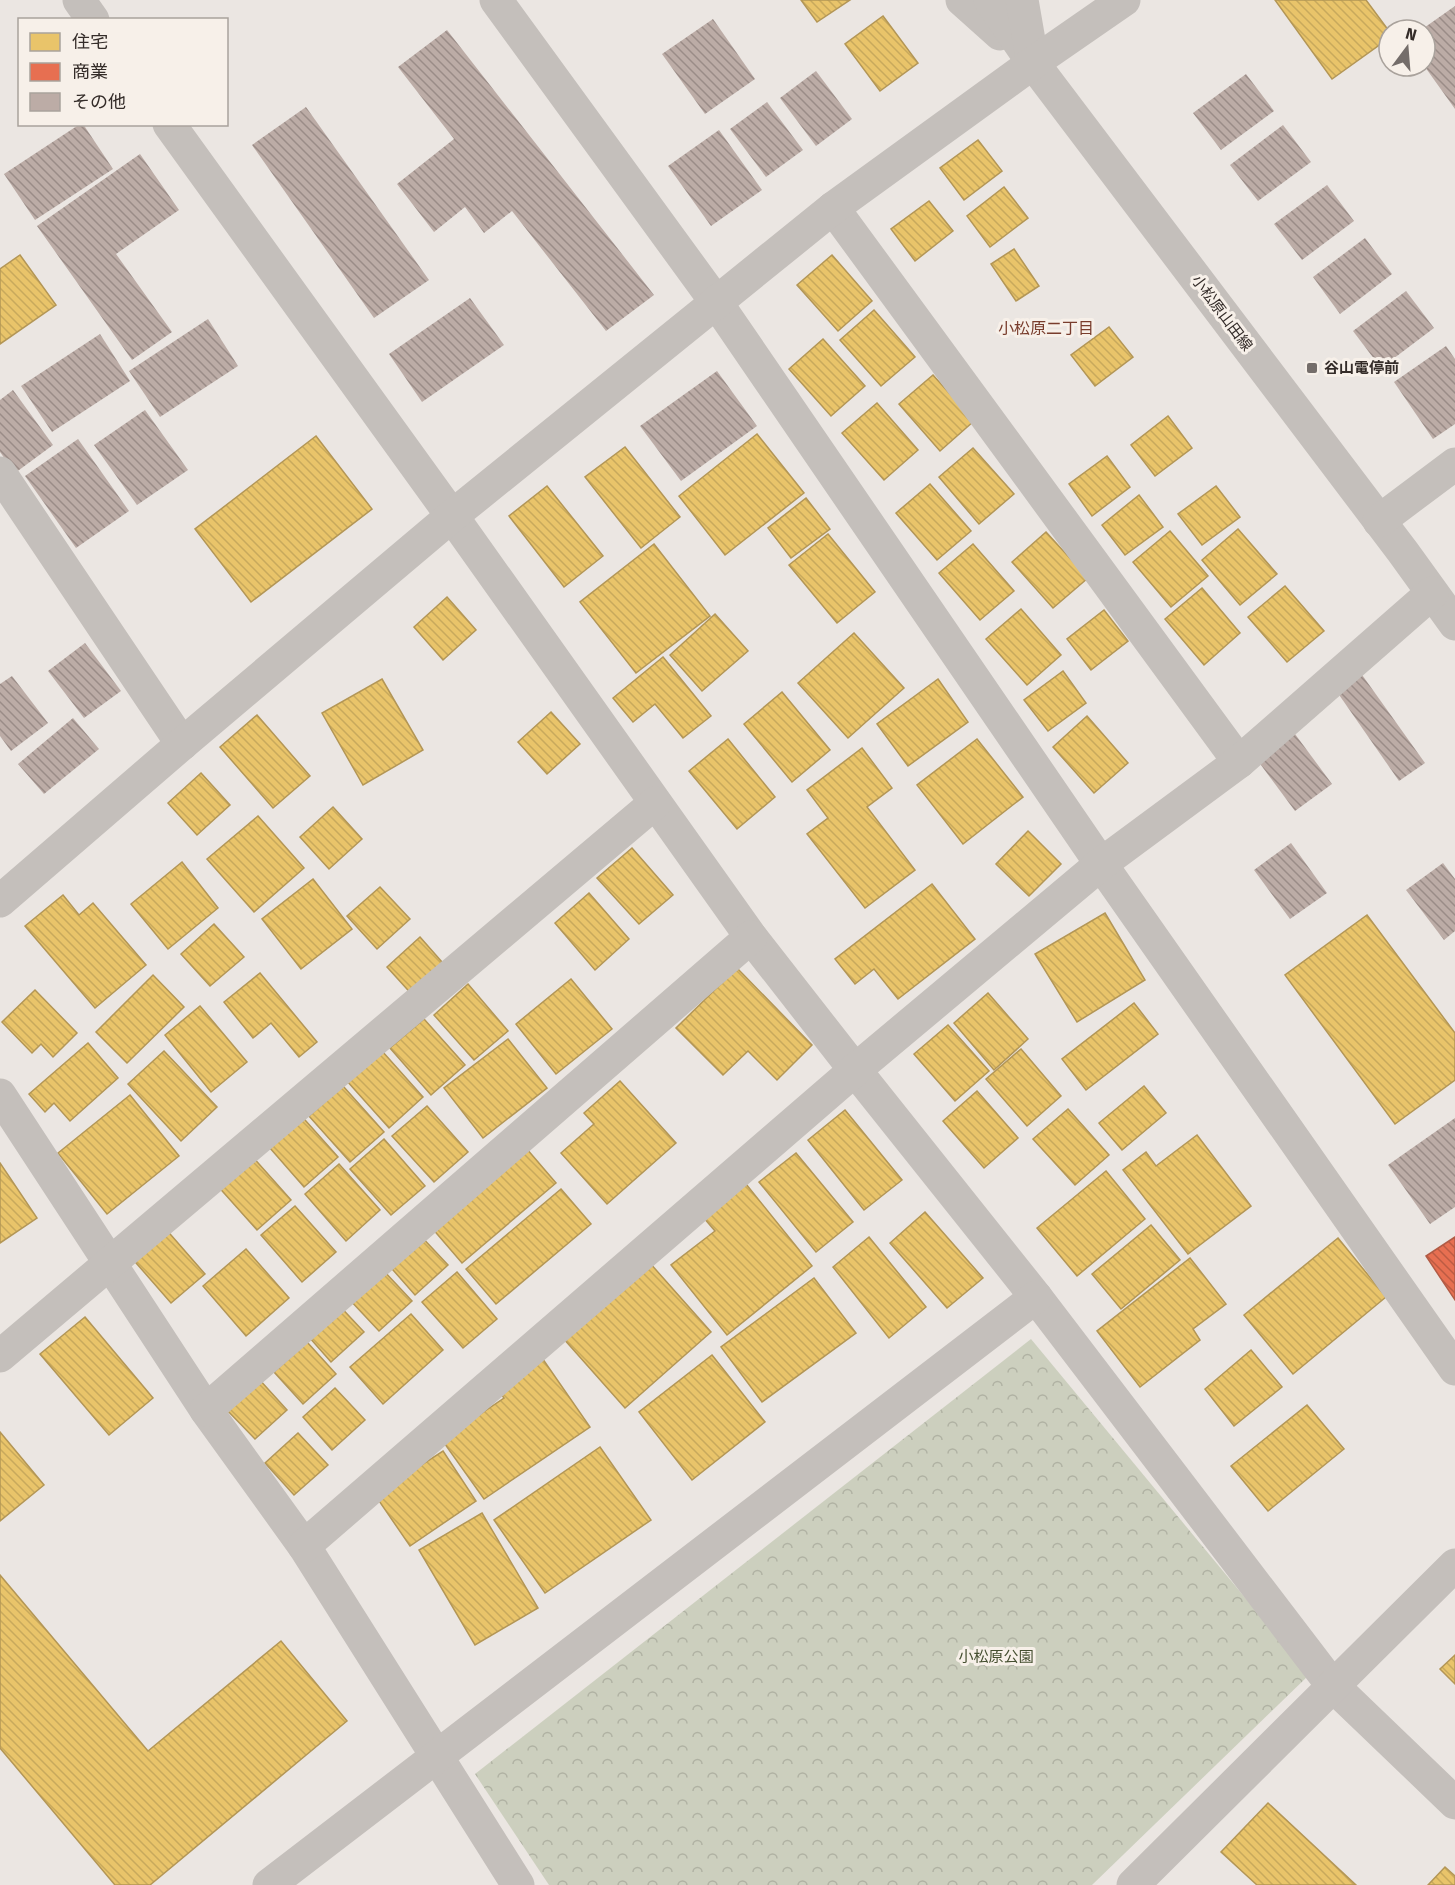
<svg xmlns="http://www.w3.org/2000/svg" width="1455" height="1885" viewBox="0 0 1455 1885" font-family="'Fira Sans','Noto Sans JP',sans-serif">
	<defs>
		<pattern id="park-crowns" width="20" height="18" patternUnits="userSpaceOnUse" patternTransform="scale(1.5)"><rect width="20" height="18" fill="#cccfbe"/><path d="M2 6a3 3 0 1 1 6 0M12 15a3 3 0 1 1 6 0" fill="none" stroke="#b0b2a3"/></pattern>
		<pattern id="homes-back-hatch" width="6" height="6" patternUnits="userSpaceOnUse" patternTransform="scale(1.5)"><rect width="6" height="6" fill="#e9c46a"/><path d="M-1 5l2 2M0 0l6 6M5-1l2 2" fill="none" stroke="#c8a95c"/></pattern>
		<pattern id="shops-back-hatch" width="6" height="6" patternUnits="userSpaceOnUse" patternTransform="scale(1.5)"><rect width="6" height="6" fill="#e76f51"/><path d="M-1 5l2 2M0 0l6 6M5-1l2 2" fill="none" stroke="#bc5b43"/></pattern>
		<pattern id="building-back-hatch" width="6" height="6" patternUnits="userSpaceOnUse" patternTransform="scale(1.5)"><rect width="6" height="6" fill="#bcaca6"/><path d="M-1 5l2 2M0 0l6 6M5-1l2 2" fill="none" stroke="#9a8c87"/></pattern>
	</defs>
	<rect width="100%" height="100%" fill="#ebe6e2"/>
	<polygon fill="url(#park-crowns)" points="1031,1339 1309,1675 1092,1885 549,1885 475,1774"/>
	<g fill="url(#homes-back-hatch)" stroke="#b39656" stroke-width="1.5">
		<polygon points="801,0 850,0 817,22"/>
		<polygon points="1275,0 1366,0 1389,31 1389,38 1332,79"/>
		<polygon points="883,16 918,63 880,91 845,44"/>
		<polygon points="978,140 1002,171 964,200 940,168"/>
		<polygon points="1004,187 1028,218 990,247 967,216"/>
		<polygon points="929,201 953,231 915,261 891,229"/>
		<polygon points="1014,249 1039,286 1016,301 991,264"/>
		<polygon points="20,255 56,305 0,344 0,269"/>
		<polygon points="832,255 872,301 838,331 797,285"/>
		<polygon points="874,310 915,357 881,386 840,340"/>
		<polygon points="1109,327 1133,357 1095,386 1071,355"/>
		<polygon points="823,339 865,386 831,416 789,369"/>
		<polygon points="933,375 974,421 940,451 899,404"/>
		<polygon points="877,403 918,450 884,480 842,433"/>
		<polygon points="1168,416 1192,448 1155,476 1131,445"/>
		<polygon points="757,434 804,493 725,555 679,496"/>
		<polygon points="316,436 372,509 251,602 195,529"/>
		<polygon points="625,447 680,517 641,548 585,477"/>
		<polygon points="973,448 1014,494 979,524 939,477"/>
		<polygon points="1107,456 1130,487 1092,516 1069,484"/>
		<polygon points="930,484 971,531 937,560 896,513"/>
		<polygon points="547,486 603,556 564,587 509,516"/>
		<polygon points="1216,486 1240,517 1202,545 1178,514"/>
		<polygon points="1139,495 1163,527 1125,555 1102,525"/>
		<polygon points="806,498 830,529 791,558 768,528"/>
		<polygon points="1238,529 1277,574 1240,605 1202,560"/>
		<polygon points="1170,531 1208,576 1171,607 1133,562"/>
		<polygon points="1046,532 1088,578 1053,608 1012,562"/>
		<polygon points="828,534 875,592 837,623 789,565"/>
		<polygon points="654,544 710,616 636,673 580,602"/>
		<polygon points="973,544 1014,591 980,620 939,573"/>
		<polygon points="1285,586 1324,631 1287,662 1248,617"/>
		<polygon points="1202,588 1240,633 1204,665 1165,619"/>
		<polygon points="447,597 476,630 443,660 414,627"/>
		<polygon points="1021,609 1061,655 1027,685 986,639"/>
		<polygon points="1104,610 1128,641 1091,670 1067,639"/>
		<polygon points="715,614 748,651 702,691 670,655"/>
		<polygon points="854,633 904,688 848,738 798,683"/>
		<polygon points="663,657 711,716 683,738 655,704 633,722 613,698"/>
		<polygon points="1063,671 1086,703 1048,731 1024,700"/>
		<polygon points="382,679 423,750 363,785 322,713"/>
		<polygon points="938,679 968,722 908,766 877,724"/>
		<polygon points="782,692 830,750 792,782 744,724"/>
		<polygon points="551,712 580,744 547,774 518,742"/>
		<polygon points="257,715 310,776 273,808 220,747"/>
		<polygon points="1087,716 1128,763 1094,793 1053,747"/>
		<polygon points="728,739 775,797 737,829 689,771"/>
		<polygon points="977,739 1023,797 963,844 917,785"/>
		<polygon points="862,748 892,788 867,807 915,870 865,908 807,834 828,818 807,790"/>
		<polygon points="201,773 230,805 197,835 168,803"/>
		<polygon points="333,807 362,839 329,869 300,837"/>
		<polygon points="258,816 304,868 254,912 207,859"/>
		<polygon points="1028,831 1061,864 1029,896 996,864"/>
		<polygon points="632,848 673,895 639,924 597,878"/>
		<polygon points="182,862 218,908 168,949 131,904"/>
		<polygon points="313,879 352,929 301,969 262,919"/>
		<polygon points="932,884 975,939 898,999 874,969 855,984 835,959"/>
		<polygon points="380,887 410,919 377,949 347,916"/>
		<polygon points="589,893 629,939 595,970 555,923"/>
		<polygon points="63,895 79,915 93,903 146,965 95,1008 25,926"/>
		<polygon points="1105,913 1145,980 1077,1022 1035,954"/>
		<polygon points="1367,915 1455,1033 1455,1080 1395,1124 1285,975"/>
		<polygon points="214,924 244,957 210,986 181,954"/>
		<polygon points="420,937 449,970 416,999 387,967"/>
		<polygon points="737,968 812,1045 777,1080 748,1051 723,1075 676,1028"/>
		<polygon points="260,973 317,1042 299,1057 271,1023 253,1038 224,1002"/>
		<polygon points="153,975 184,1007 127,1063 96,1032"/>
		<polygon points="571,979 612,1029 556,1074 516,1024"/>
		<polygon points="468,984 508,1031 474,1060 434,1015"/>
		<polygon points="35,990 77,1033 53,1057 41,1044 32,1053 2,1022"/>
		<polygon points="988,993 1028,1039 994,1070 954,1023"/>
		<polygon points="1134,1003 1158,1034 1086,1090 1062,1059"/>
		<polygon points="200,1006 247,1062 211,1092 165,1035"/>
		<polygon points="424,1019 465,1065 431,1095 390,1048"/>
		<polygon points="948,1025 989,1071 955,1101 914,1054"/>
		<polygon points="508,1039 547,1088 483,1138 444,1088"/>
		<polygon points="88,1043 118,1078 70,1121 54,1103 45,1112 29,1094"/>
		<polygon points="1021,1049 1061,1096 1027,1126 986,1079"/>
		<polygon points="164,1051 217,1107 181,1141 128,1084"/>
		<polygon points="382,1051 423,1097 389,1128 347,1081"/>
		<polygon points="620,1081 676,1143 607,1204 561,1153 594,1124 584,1113"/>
		<polygon points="343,1086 384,1132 350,1162 309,1116"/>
		<polygon points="1144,1086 1166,1113 1122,1150 1099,1123"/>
		<polygon points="977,1091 1018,1138 984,1168 943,1121"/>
		<polygon points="130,1095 179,1156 107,1214 58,1153"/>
		<polygon points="427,1106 468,1152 434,1182 392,1136"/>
		<polygon points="1068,1109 1109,1155 1075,1185 1033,1139"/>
		<polygon points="845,1110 902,1180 864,1210 808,1140"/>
		<polygon points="297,1111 338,1157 304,1187 263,1140"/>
		<polygon points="1197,1135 1251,1206 1188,1254 1123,1170 1146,1152 1156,1166"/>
		<polygon points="384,1139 425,1186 391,1215 350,1169"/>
		<polygon points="526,1148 556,1183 462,1263 432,1228"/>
		<polygon points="796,1153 853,1222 816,1252 759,1182"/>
		<polygon points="250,1154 291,1200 257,1230 216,1184"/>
		<polygon points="0,1163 37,1218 0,1243"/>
		<polygon points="339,1164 380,1210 346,1241 305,1194"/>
		<polygon points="1106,1171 1145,1219 1077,1276 1037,1228"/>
		<polygon points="746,1184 812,1266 727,1335 671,1265 715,1231 704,1218"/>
		<polygon points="561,1189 591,1224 496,1304 466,1269"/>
		<polygon points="295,1206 336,1252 302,1282 261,1235"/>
		<polygon points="925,1212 983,1278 947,1308 890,1243"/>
		<polygon points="1151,1225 1180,1260 1121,1309 1092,1274"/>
		<polygon points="164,1227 205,1274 171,1303 130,1256"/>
		<polygon points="418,1233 448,1265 415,1295 386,1262"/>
		<polygon points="869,1237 926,1307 889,1338 833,1267"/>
		<polygon points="1338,1238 1386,1297 1293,1374 1244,1315"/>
		<polygon points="246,1249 289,1298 246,1336 203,1286"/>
		<polygon points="1190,1258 1226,1304 1193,1329 1200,1340 1140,1387 1097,1331"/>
		<polygon points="649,1262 711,1332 625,1408 563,1338"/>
		<polygon points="382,1269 412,1301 379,1331 349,1299"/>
		<polygon points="457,1272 497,1319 463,1348 422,1302"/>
		<polygon points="814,1278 856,1333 762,1402 721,1347"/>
		<polygon points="334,1300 364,1332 331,1362 302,1329"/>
		<polygon points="411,1314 443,1350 383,1404 350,1367"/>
		<polygon points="85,1317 153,1398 109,1435 40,1354"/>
		<polygon points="307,1342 336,1374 303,1404 274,1372"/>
		<polygon points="1251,1350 1282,1387 1234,1426 1205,1389"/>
		<polygon points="540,1355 590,1427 484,1499 442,1440 504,1398 495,1386"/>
		<polygon points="712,1355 765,1422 692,1480 639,1412"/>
		<polygon points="258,1378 287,1410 255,1439 225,1408"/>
		<polygon points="335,1388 365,1420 332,1450 303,1417"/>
		<polygon points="1307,1405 1344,1449 1268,1511 1231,1466"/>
		<polygon points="0,1432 44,1485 0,1521"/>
		<polygon points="298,1433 328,1465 294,1495 265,1463"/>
		<polygon points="600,1447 651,1520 545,1593 494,1520"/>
		<polygon points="443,1451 476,1501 410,1546 375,1495"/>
		<polygon points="482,1513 538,1608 475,1645 419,1550"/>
		<polygon points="0,1575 148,1751 281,1641 347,1721 150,1885 115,1885 0,1748"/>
		<polygon points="1455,1655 1455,1684 1440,1669"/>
		<polygon points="1268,1803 1356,1885 1257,1885 1221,1852"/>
		<polygon points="1445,1867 1455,1876 1455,1885 1428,1885"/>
	</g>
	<polygon fill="url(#shops-back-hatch)" stroke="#b15b45" stroke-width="1.5" points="1455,1237 1455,1300 1426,1256"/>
	<g fill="url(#building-back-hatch)">
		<polygon points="1455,6 1455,109 1425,67 1425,30 1421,30"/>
		<polygon points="713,19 755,79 705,114 662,54"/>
		<polygon points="447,30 654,295 606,331 512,211 484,233 465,207 434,232 397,184 454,139 398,67"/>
		<polygon points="816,71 852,119 816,146 780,98"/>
		<polygon points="1246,74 1274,111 1221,150 1193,113"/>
		<polygon points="767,102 803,150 766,177 730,129"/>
		<polygon points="306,107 429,280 374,318 252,145"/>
		<polygon points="80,124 83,124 113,169 35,220 4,174"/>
		<polygon points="1283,125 1311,162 1258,201 1230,165"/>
		<polygon points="719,130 762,190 711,226 668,166"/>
		<polygon points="140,154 179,210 116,254 172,332 132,360 37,226"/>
		<polygon points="1327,185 1354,221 1302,260 1274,224"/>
		<polygon points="1365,238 1392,274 1340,314 1313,277"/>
		<polygon points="1406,291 1434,328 1381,368 1353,331"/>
		<polygon points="470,298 504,345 422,402 389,354"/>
		<polygon points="208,319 238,366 160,417 129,371"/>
		<polygon points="100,334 130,381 52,432 21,386"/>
		<polygon points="1446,346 1455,359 1455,424 1433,439 1394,382"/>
		<polygon points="717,371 757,426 681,481 640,426"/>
		<polygon points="13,390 53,445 15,473 0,452 0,400"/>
		<polygon points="145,410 188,470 137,505 94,445"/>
		<polygon points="78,439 129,511 76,548 25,476"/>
		<polygon points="85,643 121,691 84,718 48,671"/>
		<polygon points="1360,672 1425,763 1399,781 1335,689"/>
		<polygon points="12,676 48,723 11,751 0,736 0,684"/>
		<polygon points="73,718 99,749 44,794 18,764"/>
		<polygon points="1295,734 1332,784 1295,811 1258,761"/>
		<polygon points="1291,843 1327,893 1290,919 1254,870"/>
		<polygon points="1443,863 1455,879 1455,931 1444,940 1406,890"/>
		<polygon points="1455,1118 1455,1207 1430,1224 1388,1165"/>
	</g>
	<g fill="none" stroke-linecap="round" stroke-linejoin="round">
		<g stroke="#c4bfbb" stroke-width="33">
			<polyline points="79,0 93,20"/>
			<polyline points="496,0 716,302 1101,864 1455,1369"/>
			<polyline points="962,0 1000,34"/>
			<polyline points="990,0 1033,63 1403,552 1455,624"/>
			<polyline points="1022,0 1031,52"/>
			<polyline points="169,124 452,516 751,937 855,1070 1036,1297 1332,1685 1455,1803"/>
			<polyline points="833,208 1239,762"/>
			<polyline points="0,473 182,744"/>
			<polyline points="1379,521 1455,464"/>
			<polyline points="0,901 182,744 452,516 833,208 1033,63 1124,0"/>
			<polyline points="0,1095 206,1410 304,1546 518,1885"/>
			<polyline points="0,1356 655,803"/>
			<polyline points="206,1410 751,937"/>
			<polyline points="304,1546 855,1070 1101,864 1239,762 1432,593"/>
			<polyline points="269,1885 1036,1297"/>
			<polyline points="1133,1885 1455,1565"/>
		</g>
	</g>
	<rect fill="#746d6a" stroke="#f7f0e9" stroke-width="2" x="1306" y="362" width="12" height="12" rx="3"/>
	<g text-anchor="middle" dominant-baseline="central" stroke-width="6" stroke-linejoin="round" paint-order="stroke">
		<g font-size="15" fill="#342c29" stroke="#f7f0e9">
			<text transform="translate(1222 313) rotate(53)">小松原山田線</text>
		</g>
		<g font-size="15" font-weight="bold" fill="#342c29" stroke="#f7f0e9" text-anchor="start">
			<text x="1324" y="368">谷山電停前</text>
		</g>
		<g font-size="15" fill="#454f30" stroke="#f7f0e9">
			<text x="996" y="1657">小松原公園</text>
		</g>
		<g font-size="16" fill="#793d2d" stroke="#f7f0e9">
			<text x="1046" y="328">小松原二丁目</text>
		</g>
	</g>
	<rect x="18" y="18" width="210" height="108" fill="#f7f0e9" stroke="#a9a29c" stroke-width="1.5"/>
	<rect x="30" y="33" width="30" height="18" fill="#e9c46a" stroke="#a9a29c" stroke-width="1.5"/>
	<text x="72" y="48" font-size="18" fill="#342c29">住宅</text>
	<rect x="30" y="63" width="30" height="18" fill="#e76f51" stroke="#a9a29c" stroke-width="1.5"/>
	<text x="72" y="78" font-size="18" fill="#342c29">商業</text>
	<rect x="30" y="93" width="30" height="18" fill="#bcaca6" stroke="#a9a29c" stroke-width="1.5"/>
	<text x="72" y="108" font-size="18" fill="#342c29">その他</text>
	<g transform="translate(1407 48) rotate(16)"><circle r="28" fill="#f7f0e9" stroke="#a9a29c" stroke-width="1.5"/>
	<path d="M0-4.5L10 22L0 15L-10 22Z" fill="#746d6a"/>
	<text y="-9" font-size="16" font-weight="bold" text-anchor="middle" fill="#342c29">N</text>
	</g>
</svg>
